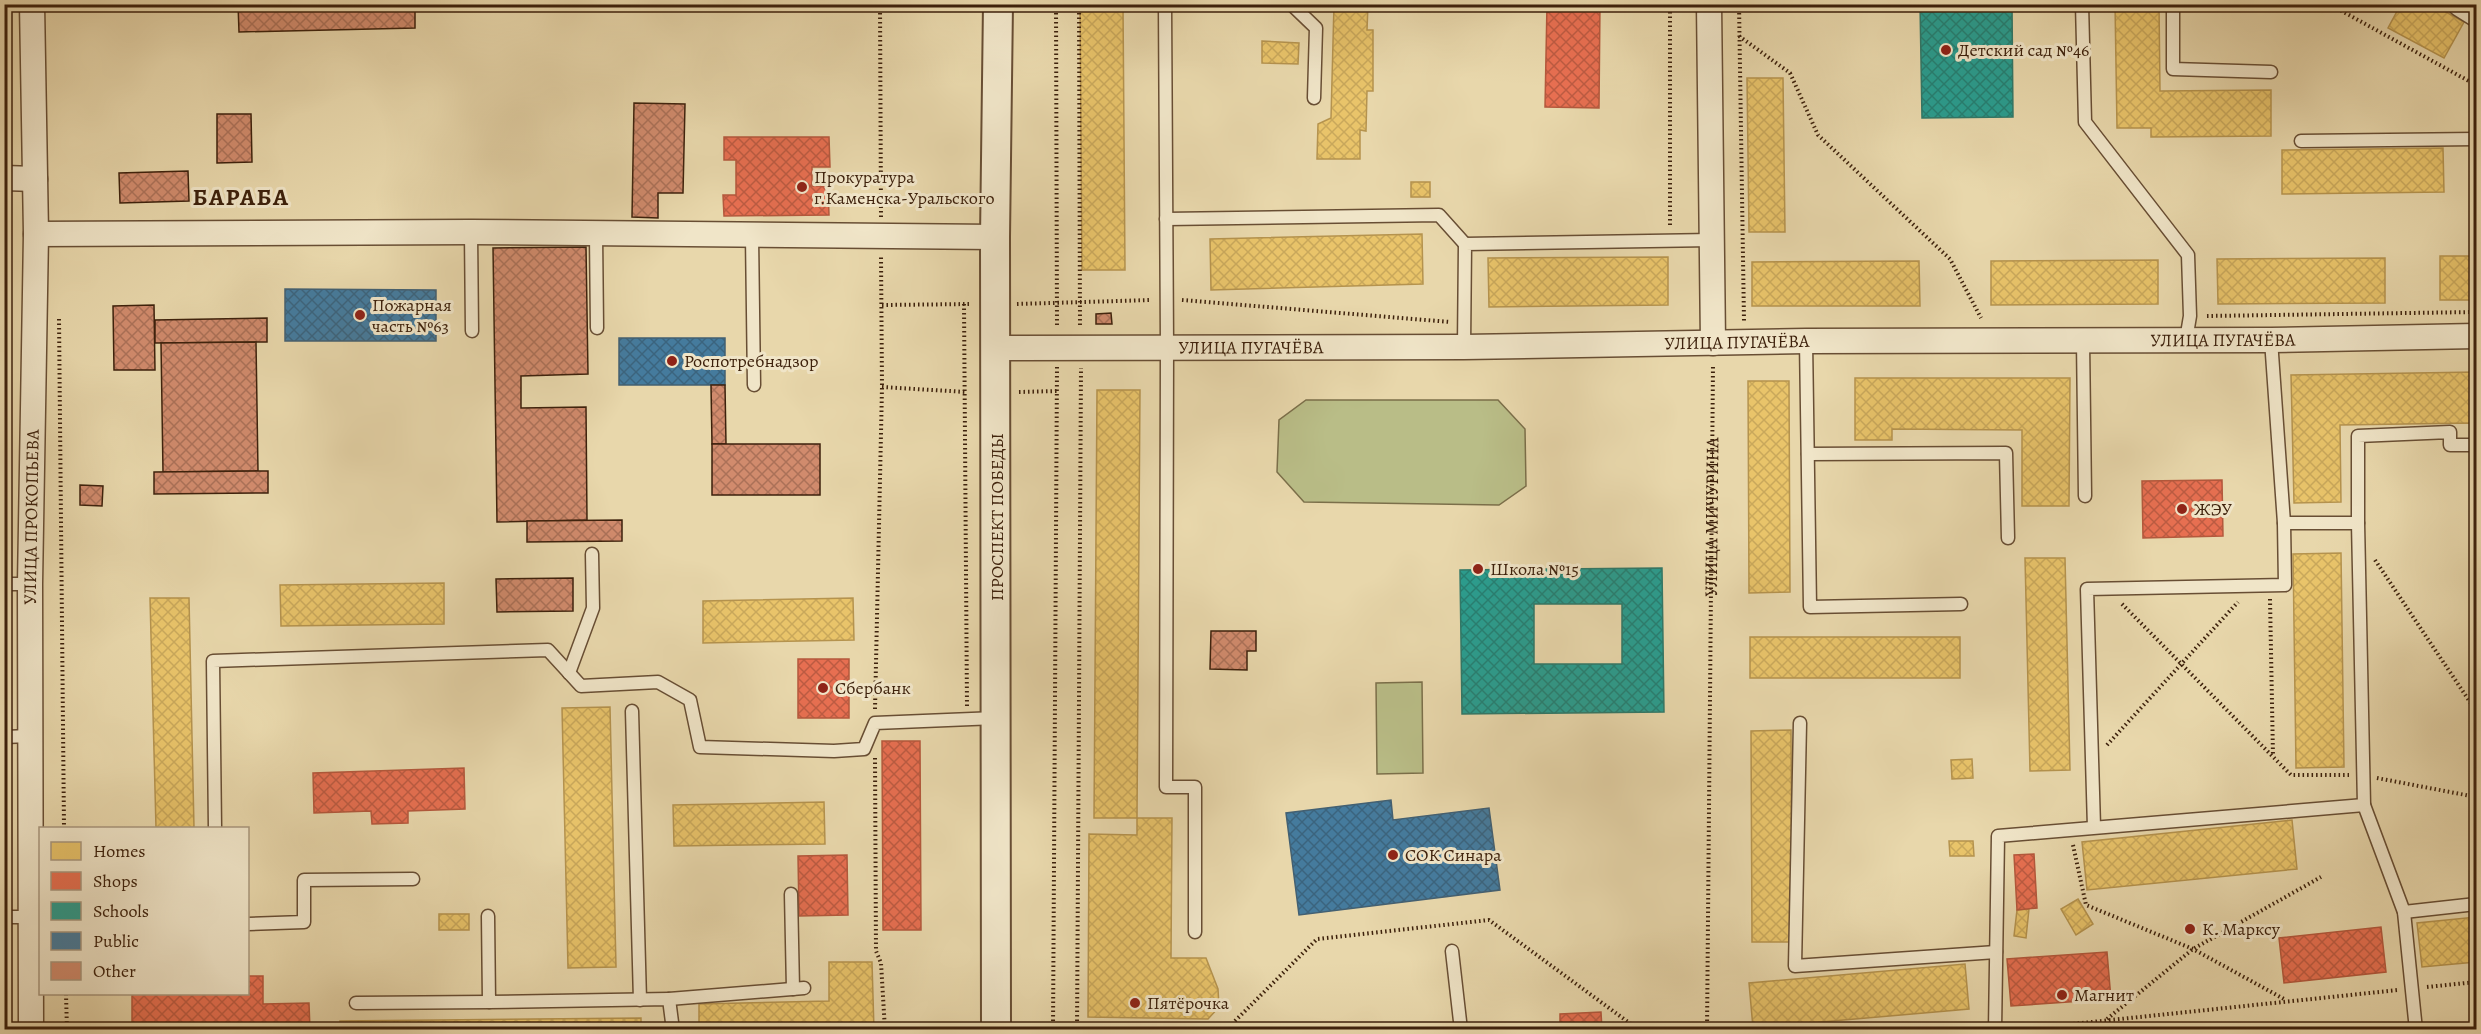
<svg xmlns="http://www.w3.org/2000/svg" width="2481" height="1034" viewBox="0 0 2481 1034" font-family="Alegreya,serif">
	<defs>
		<pattern id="homes-cross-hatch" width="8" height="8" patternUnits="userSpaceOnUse" patternTransform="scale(1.5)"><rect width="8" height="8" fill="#e9c46a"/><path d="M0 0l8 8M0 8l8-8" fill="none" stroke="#c9a85b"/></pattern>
		<pattern id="shops-cross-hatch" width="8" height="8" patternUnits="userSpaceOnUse" patternTransform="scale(1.5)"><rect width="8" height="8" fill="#e76f51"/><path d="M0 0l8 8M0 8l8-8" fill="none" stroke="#bc5b42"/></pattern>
		<pattern id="schools-cross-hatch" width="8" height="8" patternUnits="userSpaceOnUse" patternTransform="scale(1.5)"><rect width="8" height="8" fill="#2a9d8f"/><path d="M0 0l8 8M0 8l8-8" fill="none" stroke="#258073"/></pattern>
		<pattern id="public-cross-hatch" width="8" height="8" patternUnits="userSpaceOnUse" patternTransform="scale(1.5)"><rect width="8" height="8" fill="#457b9d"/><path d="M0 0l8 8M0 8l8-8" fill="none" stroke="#3b647e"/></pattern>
		<pattern id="building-cross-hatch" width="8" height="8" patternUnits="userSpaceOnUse" patternTransform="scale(1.5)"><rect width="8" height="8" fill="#d18b6d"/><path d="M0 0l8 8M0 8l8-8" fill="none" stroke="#ab7158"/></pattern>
	</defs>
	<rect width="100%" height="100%" fill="#e8d7ab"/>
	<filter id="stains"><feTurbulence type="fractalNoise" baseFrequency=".00333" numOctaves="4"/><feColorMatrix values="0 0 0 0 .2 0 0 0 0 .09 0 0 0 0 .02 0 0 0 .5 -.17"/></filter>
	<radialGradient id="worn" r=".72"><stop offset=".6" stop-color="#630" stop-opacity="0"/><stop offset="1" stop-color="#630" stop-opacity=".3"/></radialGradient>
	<g fill="#b9bd87" stroke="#7b6f4a" stroke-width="1.5">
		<polygon points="1306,400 1498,400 1525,429 1526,486 1499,505 1304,502 1277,472 1279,420"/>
		<polygon points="1422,682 1423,773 1377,774 1376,683"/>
	</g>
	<g fill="url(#homes-cross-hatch)" stroke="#b5934e" stroke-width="1.5">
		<polygon points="1080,4 1123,4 1125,270 1082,270"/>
		<polygon points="1334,4 1368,4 1367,30 1373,30 1373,91 1367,91 1366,131 1360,130 1360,159 1317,159 1318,124 1331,118"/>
		<polygon points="1747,4 1782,4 1782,7 1747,8"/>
		<polygon points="2115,4 2159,4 2160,91 2271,90 2271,136 2151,137 2151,128 2117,128"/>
		<polygon points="2401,4 2432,4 2464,22 2444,58 2388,28"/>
		<polygon points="1262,41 1299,43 1298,64 1262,63"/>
		<polygon points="1747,78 1783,78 1785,232 1749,232"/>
		<polygon points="2443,148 2444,192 2282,194 2282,150"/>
		<rect x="1411" y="182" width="19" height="15"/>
		<polygon points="1422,234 1423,284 1211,290 1210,239"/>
		<rect x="2440" y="256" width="36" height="44"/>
		<polygon points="1668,257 1668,305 1489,307 1488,258"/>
		<polygon points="2385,258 2385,303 2218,304 2217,259"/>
		<polygon points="2158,260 2158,304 1991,305 1991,261"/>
		<polygon points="1919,261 1920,306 1752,306 1752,262"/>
		<polygon points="2476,372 2476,434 2470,434 2470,423 2340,425 2341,502 2294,503 2291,375"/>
		<polygon points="1855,378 2070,378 2069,506 2022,506 2022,430 1892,429 1892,440 1855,440"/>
		<polygon points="1748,381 1789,381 1790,592 1749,593"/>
		<polygon points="1097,390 1140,390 1137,818 1094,818"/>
		<polygon points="2341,553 2344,767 2296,768 2293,554"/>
		<polygon points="2025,558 2065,558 2070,770 2030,771"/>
		<polygon points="444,583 444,624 281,626 280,585"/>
		<polygon points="150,598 189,598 194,828 156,828"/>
		<polygon points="853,598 854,640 703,643 703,601"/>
		<rect x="1750" y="637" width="210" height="41"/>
		<polygon points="610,707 616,967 568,968 562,708"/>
		<polygon points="1791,730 1792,942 1752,942 1751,731"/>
		<polygon points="1972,759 1973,778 1952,779 1951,760"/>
		<polygon points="824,802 825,844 674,846 673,805"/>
		<polygon points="1137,818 1172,818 1171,958 1206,958 1218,989 1219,1007 1208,1019 1088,1017 1089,834 1137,835"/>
		<polygon points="2292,820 2297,869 2087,890 2082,842"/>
		<polygon points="1949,841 1973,841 1974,856 1950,856"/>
		<polygon points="2078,899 2093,924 2076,935 2061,909"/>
		<polygon points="2029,909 2026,938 2014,936 2017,910"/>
		<rect x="439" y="914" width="30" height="16"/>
		<polygon points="2476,917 2476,962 2422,967 2417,923"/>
		<polygon points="829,962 872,962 874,1030 699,1030 699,1004 829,1001"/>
		<polygon points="1965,964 1969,1009 1753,1028 1749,983"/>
		<polygon points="641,1018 641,1030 341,1030 340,1021"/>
	</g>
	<g fill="url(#shops-cross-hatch)" stroke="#b4583c" stroke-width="1.5">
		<polygon points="1547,4 1600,4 1599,108 1545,107"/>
		<polygon points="724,137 829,137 830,167 812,167 812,186 828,186 829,215 724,216 723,195 736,195 736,160 724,160"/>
		<polygon points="2222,480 2223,536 2143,538 2142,481"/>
		<rect x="798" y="659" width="51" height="59"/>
		<polygon points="882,741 920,741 921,930 883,930"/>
		<polygon points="464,768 465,809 408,811 408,823 372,824 371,811 314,813 313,773"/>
		<polygon points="2034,854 2037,908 2017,910 2014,855"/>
		<polygon points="847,855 848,915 799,916 798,856"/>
		<polygon points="2381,927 2386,972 2284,983 2279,938"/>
		<polygon points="2107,952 2111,999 2011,1006 2007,959"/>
		<polygon points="248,976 263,976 263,1004 309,1003 310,1030 176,1030 152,1028 152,1022 132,1023 132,994 248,994"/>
		<polygon points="1601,1012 1602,1030 1560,1030 1560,1014"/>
	</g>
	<g fill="url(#schools-cross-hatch)" stroke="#307868" stroke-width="1.5" fill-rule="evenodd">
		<polygon points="1920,4 2012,4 2013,117 1922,118"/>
		<path d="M1662 568 1664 712 1462 714 1460 570ZM1534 604H1622V664H1534Z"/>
	</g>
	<g fill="url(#public-cross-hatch)" stroke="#436072" stroke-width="1.5">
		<polygon points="285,289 436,290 436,341 285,341"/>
		<rect x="619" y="338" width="106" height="47"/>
		<polygon points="1391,800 1393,820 1489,808 1500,890 1299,915 1286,813"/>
	</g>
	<g fill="url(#building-cross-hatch)" stroke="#3d210c" stroke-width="1.5">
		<polygon points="238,4 415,4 415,28 239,32"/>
		<polygon points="634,103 685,104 683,193 658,193 658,218 632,217"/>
		<polygon points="217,114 251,114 252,162 217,163"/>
		<polygon points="188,171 189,201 120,203 119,173"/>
		<polygon points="586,247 588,374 521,376 521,408 586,407 587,520 497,522 493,248"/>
		<polygon points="154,305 155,370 114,370 113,306"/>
		<polygon points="1111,313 1112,324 1096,324 1096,314"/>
		<polygon points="267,318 267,342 155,343 155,320"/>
		<polygon points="256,342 258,471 163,472 161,343"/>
		<polygon points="711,385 725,385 726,444 712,444"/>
		<rect x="712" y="444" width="108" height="51"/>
		<polygon points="268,471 268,493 154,494 154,472"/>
		<polygon points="80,485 103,486 102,506 80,505"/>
		<polygon points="622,520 622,541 527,542 527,521"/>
		<polygon points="573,578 573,611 497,612 496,579"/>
		<polygon points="1211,631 1256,631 1256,651 1247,651 1247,670 1210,669"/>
	</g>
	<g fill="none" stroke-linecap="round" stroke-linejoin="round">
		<defs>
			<g id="service">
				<polyline points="1165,4 1167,346 1166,787 1195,787 1195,932"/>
				<polyline points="1291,4 1316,28 1314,98"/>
				<polyline points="2082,4 2085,122 2188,255 2190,316 2186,340"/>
				<polyline points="2173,4 2173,69 2271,72"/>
				<polyline points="2301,141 2476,139"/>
				<polyline points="1166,219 1439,215 1465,244"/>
				<polyline points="471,232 472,331"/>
				<polyline points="596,234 597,328"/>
				<polyline points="752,236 754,385"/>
				<polyline points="2271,340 2284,523 2358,523 2364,805"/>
				<polyline points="1806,341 1810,607 1961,604"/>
				<polyline points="2083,341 2085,496"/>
				<polyline points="1464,347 1465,244 1712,240"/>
				<polyline points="1808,454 2006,453 2008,538"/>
				<polyline points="2358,523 2358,436 2450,432 2450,445 2476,445"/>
				<polyline points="4,584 30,584"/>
				<polyline points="569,673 593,608 592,554"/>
				<polyline points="632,711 640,1000"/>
				<polyline points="1800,723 1795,966 1996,952"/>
				<polyline points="4,737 30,736"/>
				<polyline points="2094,827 2087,589 2285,585 2284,523"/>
				<polyline points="215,828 213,661 548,650 581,686 658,682 690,700 700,747 834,751 864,749 875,723 996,718"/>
				<polyline points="791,894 793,989"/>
				<polyline points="2404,912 2476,904"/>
				<polyline points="488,916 489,1002 669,999 673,1030"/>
				<polyline points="4,917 30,917"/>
				<polyline points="248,924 304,922 304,880 413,879"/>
				<polyline points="1452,951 1461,1030"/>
				<polyline points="669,999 804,988"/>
				<polyline points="356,1003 489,1002"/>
				<polyline points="1995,1030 1998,836 2364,805 2404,912 2416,1030"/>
			</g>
			<g id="minor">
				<polyline points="1709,4 1713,343"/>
				<polyline points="2460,4 2476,14"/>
				<polyline points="4,178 35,179"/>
				<polyline points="36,234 471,232 995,237"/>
				<path id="s2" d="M996 348 1464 347 1806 341 2271 340 2476 336"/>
				<path id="s3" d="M31 1030 30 584 36 234 32 4"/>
			</g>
			<polyline id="tertiary" points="996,1030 995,237 998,4"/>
		</defs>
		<use href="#service" stroke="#684e34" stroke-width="15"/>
		<use href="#minor" stroke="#684e34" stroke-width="27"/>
		<use href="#tertiary" stroke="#684e34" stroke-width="32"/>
		<g stroke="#3d210c" stroke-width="4" stroke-dasharray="1.5 3" stroke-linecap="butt">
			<polyline points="880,4 881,217"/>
			<polyline points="1056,4 1057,327"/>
			<polyline points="1079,4 1080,328"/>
			<polyline points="1739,4 1744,321"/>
			<polyline points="2329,4 2476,85"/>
			<polyline points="1739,36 1790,73 1818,135 1950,259 1981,318"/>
			<polyline points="1670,225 1670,4"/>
			<polyline points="1182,300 1450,322"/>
			<polyline points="964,304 967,706"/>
			<polyline points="1017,304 1151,300"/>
			<polyline points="882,305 971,304"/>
			<polyline points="2207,316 2476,312"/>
			<polyline points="59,319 64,828"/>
			<polyline points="882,387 966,392"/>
			<polyline points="1019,392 1057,391"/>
			<polyline points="2375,560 2476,711"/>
			<polyline points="2270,599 2273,756"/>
			<polyline points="2122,604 2291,775 2349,775"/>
			<polyline points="875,709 882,387 881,257"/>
			<polyline points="2107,745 2238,602"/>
			<polyline points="875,758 876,951 881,963 885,1030"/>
			<polyline points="2377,778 2476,797"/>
			<polyline points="2073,845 2086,905 2193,949 2284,999"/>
			<polyline points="2427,987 2476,982"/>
			<polyline points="66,994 67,1030"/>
			<polyline points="2107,1019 2193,949 2321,877"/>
			<polyline points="1053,1030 1057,367"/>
			<polyline points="1077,1030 1081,368"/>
			<polyline points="1098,1030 1229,1027 1317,939 1489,920 1639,1030"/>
			<path id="s1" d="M1707 1030 1713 365"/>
			<polyline points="2015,1030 2398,990"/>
		</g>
		<use href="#service" stroke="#f0e5c8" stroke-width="12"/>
		<use href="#minor" stroke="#f0e5c8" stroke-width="24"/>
		<use href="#tertiary" stroke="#f0e5c8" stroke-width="28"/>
	</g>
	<g fill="#8f2418" stroke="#f0e5c8" stroke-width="2">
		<circle cx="1946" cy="50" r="6"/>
		<circle cx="802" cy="187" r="6"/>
		<circle cx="360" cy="315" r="6"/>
		<circle cx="672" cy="361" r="6"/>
		<circle cx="2182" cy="509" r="6"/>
		<circle cx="1478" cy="569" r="6"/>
		<circle cx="823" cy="688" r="6"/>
		<circle cx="1393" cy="855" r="6"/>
		<circle cx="2190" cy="929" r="6"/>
		<circle cx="2062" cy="995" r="6"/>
		<circle cx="1135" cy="1003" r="6"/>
	</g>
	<g text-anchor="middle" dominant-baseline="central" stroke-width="6" stroke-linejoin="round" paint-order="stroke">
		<g font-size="18" fill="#3d210c" stroke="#f0e5c8" text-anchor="start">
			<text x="1958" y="50">Детский сад №46</text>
			<text x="814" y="177">Прокуратура<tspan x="814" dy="21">г.Каменска-Уральского</tspan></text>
			<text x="372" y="305">Пожарная<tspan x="372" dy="21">часть №63</tspan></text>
			<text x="684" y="361">Роспотребнадзор</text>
			<text x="2194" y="509">ЖЭУ</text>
			<text x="1490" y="569">Школа №15</text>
			<text x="835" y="688">Сбербанк</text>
			<text x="1405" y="855">СОК Синара</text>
			<text x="2202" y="929">К. Марксу</text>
			<text x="2074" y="995">Магнит</text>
			<text x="1147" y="1003">Пятёрочка</text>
		</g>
		<g font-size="18" fill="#3d210c" stroke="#f0e5c8">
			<text stroke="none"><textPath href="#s2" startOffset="1227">УЛИЦА ПУГАЧЁВА</textPath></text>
			<text stroke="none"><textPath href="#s2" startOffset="741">УЛИЦА ПУГАЧЁВА</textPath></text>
			<text stroke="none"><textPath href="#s2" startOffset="255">УЛИЦА ПУГАЧЁВА</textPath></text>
			<text stroke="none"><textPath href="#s3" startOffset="513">УЛИЦА ПРОКОПЬЕВА</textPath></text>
			<text transform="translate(997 517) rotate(-90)">ПРОСПЕКТ ПОБЕДЫ</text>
			<text stroke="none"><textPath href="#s1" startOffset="513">УЛИЦА МИЧУРИНА</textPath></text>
		</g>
		<g font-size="24" font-weight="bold" letter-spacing="1.5" fill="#3d210c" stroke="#f0e5c8">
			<text x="241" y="197">БАРАБА</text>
		</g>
	</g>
	<rect width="2481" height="1034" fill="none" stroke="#e8d7ab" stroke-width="24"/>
	<rect x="6" y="6" width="2469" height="1022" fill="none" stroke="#3d210c" stroke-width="3"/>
	<rect x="12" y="12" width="2457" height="1010" fill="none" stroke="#3d210c" stroke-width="1.5"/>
	<rect x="39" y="827" width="210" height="168" fill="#f0e5c8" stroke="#a8977d" stroke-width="1.5"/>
	<rect x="51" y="842" width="30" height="18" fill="#e9c46a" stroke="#a8977d" stroke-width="1.5"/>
	<text x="93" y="857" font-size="18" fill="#3d210c">Homes</text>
	<rect x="51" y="872" width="30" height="18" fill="#e76f51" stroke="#a8977d" stroke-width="1.5"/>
	<text x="93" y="887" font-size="18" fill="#3d210c">Shops</text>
	<rect x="51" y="902" width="30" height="18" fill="#2a9d8f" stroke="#a8977d" stroke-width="1.5"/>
	<text x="93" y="917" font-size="18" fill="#3d210c">Schools</text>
	<rect x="51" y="932" width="30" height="18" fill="#457b9d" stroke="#a8977d" stroke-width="1.5"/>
	<text x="93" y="947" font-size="18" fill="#3d210c">Public</text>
	<rect x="51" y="962" width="30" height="18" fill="#d18b6d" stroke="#a8977d" stroke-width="1.5"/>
	<text x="93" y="977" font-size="18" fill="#3d210c">Other</text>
	<rect width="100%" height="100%" filter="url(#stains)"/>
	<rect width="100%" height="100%" fill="url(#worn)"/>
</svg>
